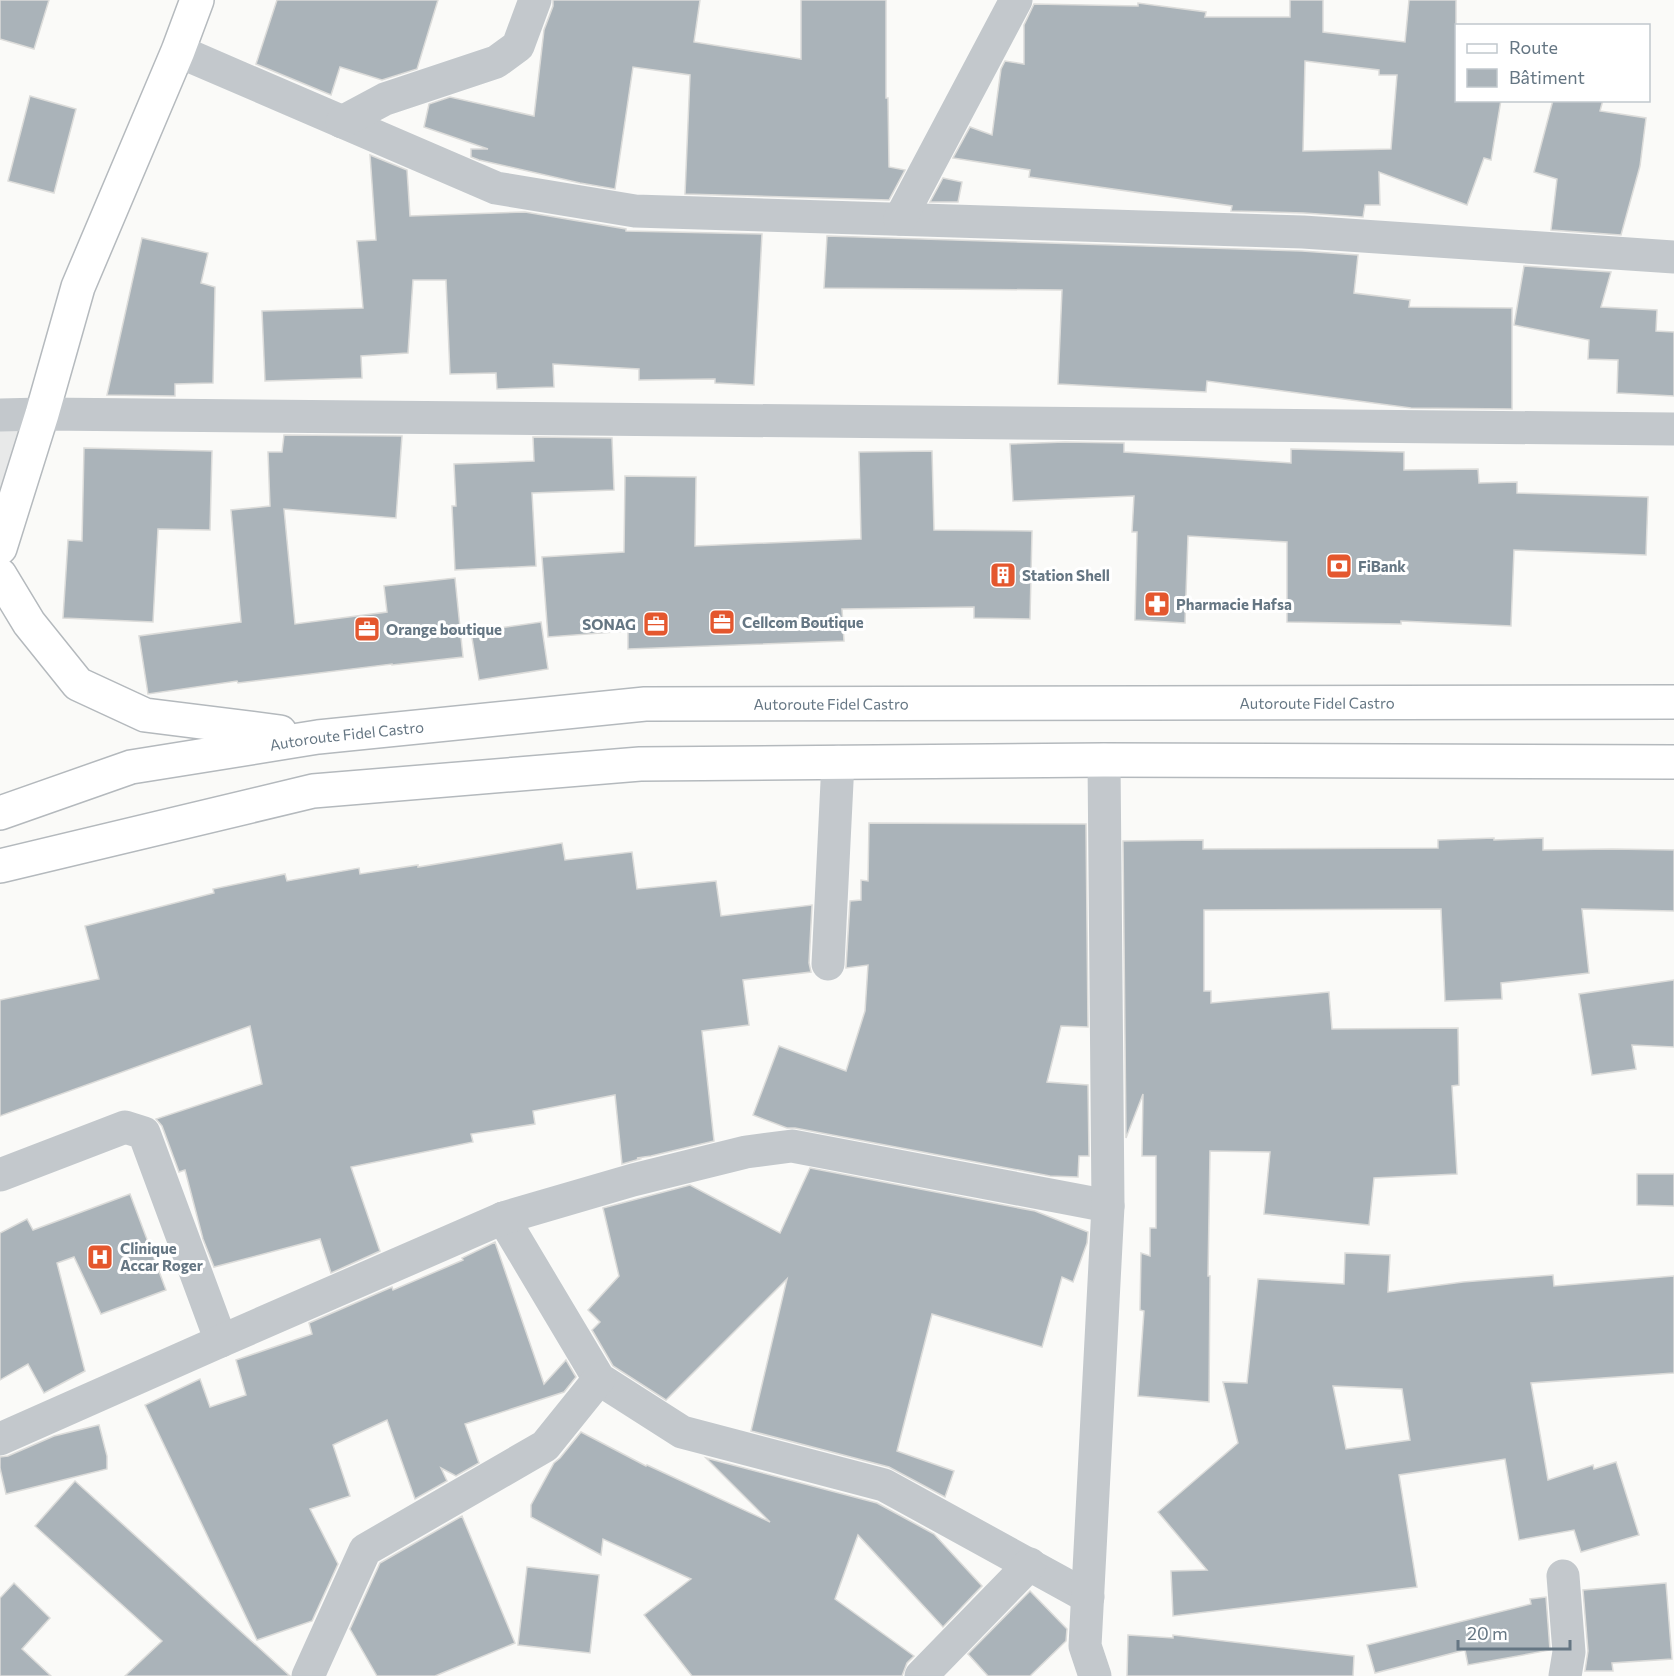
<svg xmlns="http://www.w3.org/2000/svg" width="1674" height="1676" viewBox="0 0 1674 1676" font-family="Commissioner,sans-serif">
	<rect width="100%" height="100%" fill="#fafaf8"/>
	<polygon fill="#e8e9e9" points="0,421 61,421 0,530"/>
	<g fill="#aab3b9" stroke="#dcdcda" stroke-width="1.5" fill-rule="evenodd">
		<polygon points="0,0 49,0 34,49 0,39"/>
		<polygon points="277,0 438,0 417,69 382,80 340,67 331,95 256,64"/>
		<polygon points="553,0 700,0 694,42 801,59 801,0 886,0 886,98 888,98 889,167 905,170 889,200 685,194 690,75 633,67 615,189 580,183 479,160 471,157 471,149 488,149 424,127 429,104 450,97 534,116 544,30 553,6"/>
		<path d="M1290 0H1323V32L1405 42 1409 0H1456V100H1501L1491 160 1484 158 1467 205 1379 172 1380 205H1365L1363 217 1304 213 1231 211 1232 206 1029 177 1030 170 953 158 970 127 992 135 1001 69 1005 61 1024 64V25L1034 4 1138 6V3L1206 12 1205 17H1290ZM1305 61 1379 70V75H1397L1391 149 1303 151Z"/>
		<polygon points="30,96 76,109 54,193 8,181"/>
		<polygon points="1553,100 1603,100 1600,111 1646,118 1640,166 1621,235 1551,230 1557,179 1534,172"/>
		<polygon points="370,155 407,170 410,216 525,212 626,229 626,231 762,234 754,385 715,383 715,379 639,380 639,369 553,364 554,387 497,389 496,373 450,374 446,280 413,280 408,353 361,356 362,378 265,381 262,311 363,308 357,241 376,240"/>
		<polygon points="943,178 962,182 958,202 930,202"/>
		<polygon points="827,236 1302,251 1358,255 1354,293 1410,300 1409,307 1512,308 1512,409 1411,408 1207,381 1206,392 1058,384 1062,290 824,288"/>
		<polygon points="142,238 208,253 201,283 215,287 213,383 175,384 175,396 107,395"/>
		<polygon points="1524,266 1611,272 1601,307 1657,310 1656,331 1674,332 1674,396 1617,393 1618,360 1588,359 1589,340 1514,325"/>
		<polygon points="284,435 402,436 396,518 284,509 295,624 387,612 384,586 455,578 463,657 392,665 392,664 238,683 237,681 148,694 139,636 241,622 231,510 270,506 268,452 282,452"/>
		<polygon points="533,437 612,438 614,490 532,493 536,566 455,570 452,506 456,506 454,464 534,461"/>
		<polygon points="1065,442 1124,443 1124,452 1291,463 1291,449 1404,452 1404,470 1478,469 1479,483 1517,482 1517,493 1648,497 1646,555 1514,550 1511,626 1401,621 1401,624 1287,622 1287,542 1188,536 1185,623 1135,620 1137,532 1132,532 1134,496 1013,501 1010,444"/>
		<polygon points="84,448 212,451 210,530 158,529 153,622 63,618 68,540 82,541"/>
		<polygon points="932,451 934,530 1032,531 1030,619 974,618 974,607 842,609 844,641 628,649 628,631 548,637 542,557 624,552 625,476 696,477 695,546 861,539 859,452"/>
		<polygon points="541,622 548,669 479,680 471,632"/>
		<polygon points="869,823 1086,824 1088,1027 1061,1026 1047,1082 1088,1085 1089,1156 1079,1156 1078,1177 1050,1176 795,1128 787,1128 753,1115 779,1046 846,1071 865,1011 868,965 846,968 850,901 861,900 861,880 868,881"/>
		<polygon points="1494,838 1494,840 1543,838 1543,850 1612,849 1674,850 1674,911 1582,909 1589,973 1501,983 1502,999 1445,1001 1441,909 1204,910 1204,991 1211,991 1211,1003 1329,992 1332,1029 1458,1028 1459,1085 1452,1086 1457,1174 1374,1178 1369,1225 1264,1214 1270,1152 1210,1151 1208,1276 1210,1276 1209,1402 1138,1396 1144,1311 1140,1310 1141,1253 1150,1256 1150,1228 1156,1228 1156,1156 1142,1156 1143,1094 1126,1138 1123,841 1203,840 1203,849 1438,848 1438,840"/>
		<polygon points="562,843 565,860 632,852 637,889 716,881 721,916 812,905 809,963 811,972 743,980 749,1025 702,1031 714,1141 651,1156 637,1158 640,1159 622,1164 615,1095 533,1111 535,1124 471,1134 473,1142 351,1167 380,1251 331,1273 320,1239 214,1267 203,1239 185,1170 179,1172 162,1126 156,1119 262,1084 250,1026 0,1116 0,1000 99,979 85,926 214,893 213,889 285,874 287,881 359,868 360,874 418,865 418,867"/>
		<polygon points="1674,980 1674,1047 1632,1045 1636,1069 1592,1075 1579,994"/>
		<polygon points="810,1168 1035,1211 1088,1232 1087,1243 1073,1282 1062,1277 1042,1347 932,1314 897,1451 954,1471 945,1497 889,1467 751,1431 787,1279 666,1400 613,1366 592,1330 600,1322 588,1310 619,1276 603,1208 690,1185 780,1233"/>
		<polygon points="1637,1174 1674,1174 1674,1206 1637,1205"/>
		<polygon points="130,1194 166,1290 101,1314 74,1257 57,1263 85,1371 44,1393 28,1364 0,1380 0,1233 27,1219 33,1230"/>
		<polygon points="495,1242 544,1384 566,1360 576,1377 564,1392 465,1424 479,1463 456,1476 441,1468 447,1481 415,1499 387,1420 333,1445 350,1496 310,1509 338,1564 312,1621 257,1640 145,1405 200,1379 210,1407 246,1395 236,1360 312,1334 309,1323 392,1287 393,1290 463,1260 462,1258"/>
		<path d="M1345 1253 1390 1255 1388 1292 1463 1282 1553 1275 1554 1286 1674 1276V1373L1531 1383 1548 1480 1593 1465 1594 1469 1616 1462 1639 1535 1581 1552 1574 1530 1519 1540 1505 1459 1399 1475 1417 1587 1173 1616 1171 1571 1207 1570 1158 1512 1238 1443 1223 1382 1247 1383 1258 1279 1344 1284ZM1333 1386 1402 1389 1410 1440 1346 1449Z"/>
		<polygon points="99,1425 107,1456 107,1469 6,1494 0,1468 0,1457 8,1456 54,1436"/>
		<polygon points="581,1432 646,1466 647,1465 770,1522 706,1458 877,1503 934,1534 982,1586 943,1627 858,1535 835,1599 914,1656 907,1663 902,1676 692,1676 644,1615 691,1579 603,1539 601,1555 531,1517 531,1505 554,1463 560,1458"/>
		<polygon points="75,1481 290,1676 125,1676 162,1641 35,1526"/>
		<polygon points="462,1516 515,1643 435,1676 377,1676 350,1629 380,1563"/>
		<polygon points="527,1567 599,1575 590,1653 518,1645"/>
		<polygon points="14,1583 50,1618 22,1649 51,1676 0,1676 0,1598"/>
		<polygon points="1666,1583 1672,1659 1612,1663 1613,1671 1585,1671 1588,1651 1583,1590"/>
		<polygon points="1030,1591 1067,1629 1066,1641 1030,1676 988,1676 968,1654"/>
		<polygon points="1546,1597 1550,1650 1468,1665 1465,1650 1375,1673 1367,1645 1531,1604 1530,1599"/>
		<polygon points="1128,1635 1173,1638 1173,1635 1354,1656 1353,1676 1127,1676"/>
	</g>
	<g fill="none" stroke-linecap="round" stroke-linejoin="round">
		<defs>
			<polyline id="major" points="0,548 42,414 78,287 178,51 197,0"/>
			<g id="highway">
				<polyline points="0,575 29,623 78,684 145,715 280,732"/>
				<path id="s1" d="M0 813 131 767 318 737 645 704 1674 702"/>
				<polyline points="0,866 313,791 640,764 1104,760 1674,762"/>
			</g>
		</defs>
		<use href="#major" stroke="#b5babe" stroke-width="36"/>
		<use href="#highway" stroke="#b4b9bd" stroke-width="36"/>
		<g stroke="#c3c8cc" stroke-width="33">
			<polyline points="178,51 496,188 635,211 1303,232 1674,257"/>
			<polyline points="342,122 385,99 496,62 518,46 535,0"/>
			<polyline points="900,219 1016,0"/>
			<polyline points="0,415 42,414 1674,429"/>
			<polyline points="828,964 838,762"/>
			<polyline points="0,1175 125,1127 144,1133 221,1341"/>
			<polyline points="503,1218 599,1379 682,1432 884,1485 1088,1597"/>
			<polyline points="0,1439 221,1341 503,1218 633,1180 746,1152 792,1146 1108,1206"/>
			<polyline points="1563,1576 1569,1652 1565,1676"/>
			<polyline points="308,1676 365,1550 545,1446 599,1379"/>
			<polyline points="921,1676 1030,1564"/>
			<polyline points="1095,1676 1085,1646 1108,1206 1104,760"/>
		</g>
		<use href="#major" stroke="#fff" stroke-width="33"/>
		<use href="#highway" stroke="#fff" stroke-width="33"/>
	</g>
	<defs>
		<symbol id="bank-square" viewBox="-11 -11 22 22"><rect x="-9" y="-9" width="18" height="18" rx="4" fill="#e4572e" stroke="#fff"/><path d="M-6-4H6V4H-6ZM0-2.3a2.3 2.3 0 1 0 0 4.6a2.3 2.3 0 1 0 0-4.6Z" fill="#fff"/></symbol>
		<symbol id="building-square" viewBox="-11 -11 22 22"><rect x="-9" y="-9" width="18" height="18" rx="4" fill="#e4572e" stroke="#fff"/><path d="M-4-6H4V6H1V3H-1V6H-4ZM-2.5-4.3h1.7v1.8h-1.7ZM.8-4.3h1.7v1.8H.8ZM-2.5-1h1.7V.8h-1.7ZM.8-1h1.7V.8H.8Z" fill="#fff"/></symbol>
		<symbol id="pharmacy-square" viewBox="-11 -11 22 22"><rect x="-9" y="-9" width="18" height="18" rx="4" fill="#e4572e" stroke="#fff"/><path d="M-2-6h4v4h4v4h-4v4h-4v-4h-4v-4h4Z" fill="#fff"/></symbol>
		<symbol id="office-square" viewBox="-11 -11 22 22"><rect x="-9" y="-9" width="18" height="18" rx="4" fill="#e4572e" stroke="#fff"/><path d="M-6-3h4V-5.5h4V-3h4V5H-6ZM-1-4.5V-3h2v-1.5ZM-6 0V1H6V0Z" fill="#fff"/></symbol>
		<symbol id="hospital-square" viewBox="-11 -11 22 22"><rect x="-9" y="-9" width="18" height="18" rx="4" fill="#e4572e" stroke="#fff"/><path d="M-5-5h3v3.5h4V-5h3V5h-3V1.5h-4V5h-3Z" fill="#fff"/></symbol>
	</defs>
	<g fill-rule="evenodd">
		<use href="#bank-square" x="1324" y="551" width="30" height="30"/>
		<use href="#building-square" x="988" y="560" width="30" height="30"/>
		<use href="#pharmacy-square" x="1142" y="589" width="30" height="30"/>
		<use href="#office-square" x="707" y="607" width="30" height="30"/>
		<use href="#office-square" x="641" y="609" width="30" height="30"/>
		<use href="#office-square" x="352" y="614" width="30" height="30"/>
		<use href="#hospital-square" x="85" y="1242" width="30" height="30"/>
	</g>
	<g text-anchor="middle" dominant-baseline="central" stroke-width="6" stroke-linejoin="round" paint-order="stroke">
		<g font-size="15" font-weight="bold" fill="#657683" stroke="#fff" text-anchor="start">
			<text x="1358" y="566">FiBank</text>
			<text x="1022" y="575">Station Shell</text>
			<text x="1176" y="604">Pharmacie Hafsa</text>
			<text x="742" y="622">Cellcom Boutique</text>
			<text x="636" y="624" text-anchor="end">SONAG</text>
			<text x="386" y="629">Orange boutique</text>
			<text x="120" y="1248">Clinique<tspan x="120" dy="17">Accar Roger</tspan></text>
		</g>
		<g font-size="15" fill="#657683" stroke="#fff">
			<text stroke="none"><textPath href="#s1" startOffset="1329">Autoroute Fidel Castro</textPath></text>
			<text stroke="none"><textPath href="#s1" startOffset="843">Autoroute Fidel Castro</textPath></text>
			<text stroke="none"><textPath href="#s1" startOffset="357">Autoroute Fidel Castro</textPath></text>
		</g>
	</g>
	<rect x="1455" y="24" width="195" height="78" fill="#ffffff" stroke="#c1c8cd" stroke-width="1.5"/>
	<rect x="1467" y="44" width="30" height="9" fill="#ffffff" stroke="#c1c8cd" stroke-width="1.5"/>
	<text x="1509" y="54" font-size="18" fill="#657683">Route</text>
	<rect x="1467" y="69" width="30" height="18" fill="#aab3b9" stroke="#c1c8cd" stroke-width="1.5"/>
	<text x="1509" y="84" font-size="18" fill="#657683">Bâtiment</text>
	<path d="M1458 1640v9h112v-9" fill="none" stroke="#657683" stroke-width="3"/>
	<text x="1467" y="1640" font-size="18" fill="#657683" stroke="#ffffff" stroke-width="4.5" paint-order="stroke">20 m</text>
</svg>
